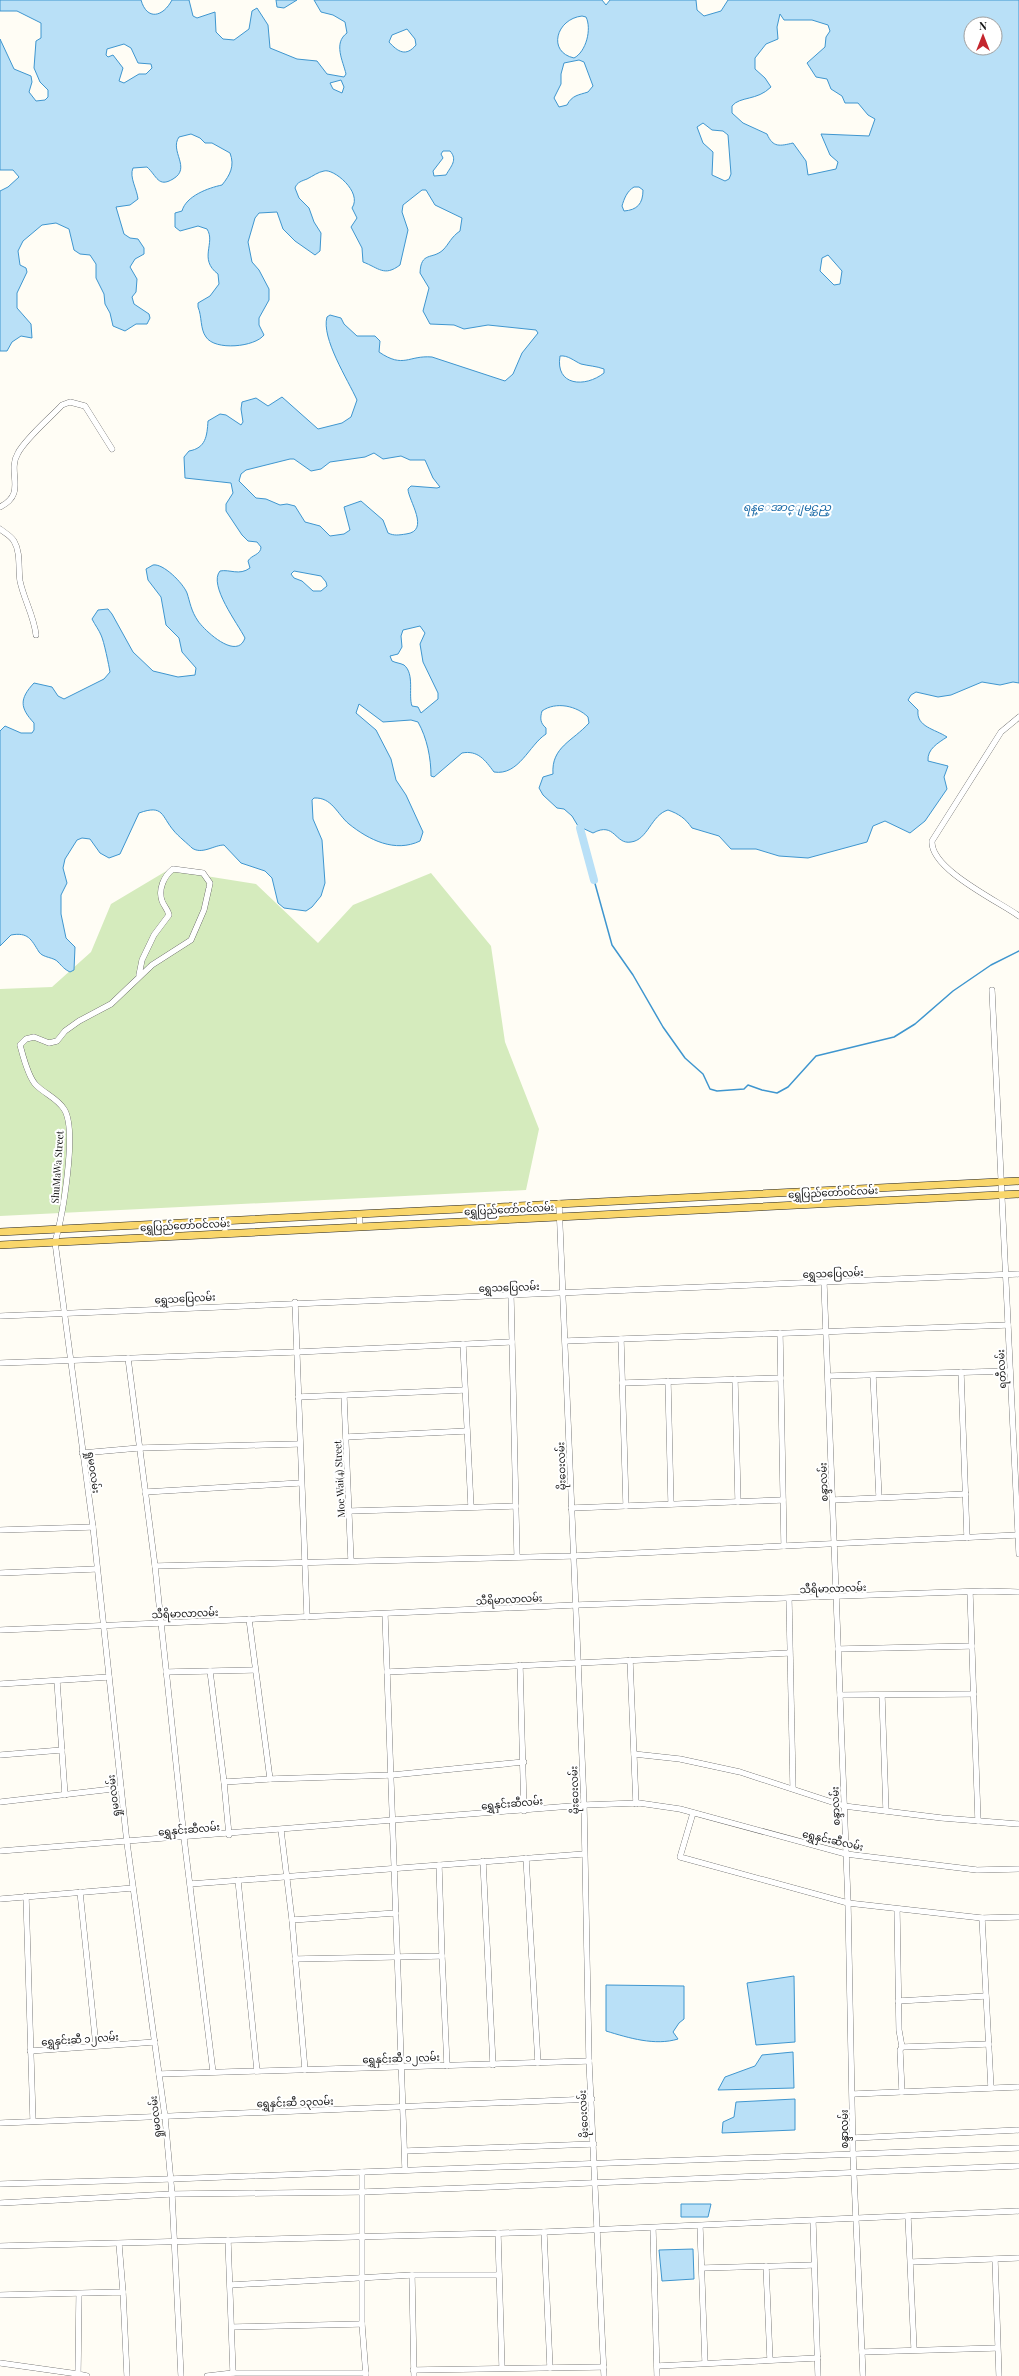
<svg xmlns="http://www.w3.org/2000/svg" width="1019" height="2376" viewBox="0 0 1019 2376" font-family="'Playfair Display','Noto Sans Myanmar',serif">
	<rect width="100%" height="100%" fill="#fffdf5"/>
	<polygon fill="#d5ebbd" points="168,870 256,884 318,943 353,905 431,873 491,946 505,1042 539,1129 526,1190 0,1216 0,989 52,987 91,952 111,904"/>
	<g fill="#b9e0f7" stroke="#3f96cf" fill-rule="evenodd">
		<path d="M0 0H141C147 21 163 17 172 0H189L193 16 197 18 215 12 216 32 223 39 234 40 249 29 252 11 257 8 268 25 270 48 297 59 317 61 327 74 344 77 346 74C343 61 333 43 347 33L345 22 333 15 321 12 314 0H602L606 5 610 0H696L697 10 704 16 721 11 728 0H1019V683L1013 682 1000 685 982 682 951 695 938 697 916 692 911 695 908 700 918 710C916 727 935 729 947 737 938 743 927 749 928 761L948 766 944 777 947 789 925 821 910 833 885 821 873 826 867 842 808 858 779 856 756 849H731L719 836 692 828C685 818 679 814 668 810 651 815 648 840 631 842 615 845 615 821 593 833L578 826 572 816 564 809 557 808 543 795 539 788 543 777 553 774C551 747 573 741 589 723L588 717C577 706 556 701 542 711 540 718 540 723 546 728V734C529 745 519 776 494 772 485 760 478 750 462 753L434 777 431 776C431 758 427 738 418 722L411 720 383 722 359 704 356 713 376 730 391 759 396 780 406 795 423 832 420 841C395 853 369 840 349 824 337 814 332 797 314 798L312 800 313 819 322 840 325 883 321 896 312 907 306 911 284 908 278 903 272 878 265 871 241 863 224 845C214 845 202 855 192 848 189 845 177 835 174 831 161 816 164 804 139 813L120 854 109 858 100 853 90 839 82 838 77 840 65 859 63 868 67 883 61 895V914L66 938 75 947 74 970 70 972C64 969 63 967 58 962 54 957 43 958 39 952 31 939 28 932 11 935L0 946V731L5 726 21 733H32L34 730V723C20 708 19 699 34 683L52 687 58 696 64 699 104 679 110 672C109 666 104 641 101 635 99 630 95 625 92 619L98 610 108 609 112 614 133 652 153 671 178 677 195 675 196 668 182 652 179 638 166 625 161 597 148 580 146 569 153 565C163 563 183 583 187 593 190 602 191 611 198 621 205 631 237 661 245 638 238 624 208 585 220 571 230 569 239 576 250 568L248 561C251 555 261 555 261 547L257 542 248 541 242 535 226 511V504L233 493 231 483 185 478 184 457 189 451C206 448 207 436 208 421L220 414 226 415 241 425 243 422 241 409 242 402 256 398 268 406 282 397 318 429 342 423 351 417 357 400C348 380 321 338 327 317L330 315 341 318 344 324 357 336H375L380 341 379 352C404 369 408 355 432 357L505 381 513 374 522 353 538 333 536 330 488 325 464 329 454 325 430 324 423 311 429 288 420 273C421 251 432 260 443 250 449 244 451 237 460 231L462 218 435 205 426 190H422L403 205 402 212 408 230 400 265C384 277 379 268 363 262L362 248 351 227 357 218 352 208C363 192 333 168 324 171 318 172 313 176 307 179 302 181 297 182 295 188L299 198 309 208 314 222 321 233 320 251 315 255 295 241 283 229 277 212 259 213 255 218 248 242 252 262 259 270 269 289V300L259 318V325L264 335C255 347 215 351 206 337 200 329 202 316 198 307V303L210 296 219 284 218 274C198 259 216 243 207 229L198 226 180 231 175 227V213L182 211C186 196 208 188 222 185 230 175 235 166 230 153L212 143H205L200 138 191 134 179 137C169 151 192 168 173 179 158 188 157 176 147 167L133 168C129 177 137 189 138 199L130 205 116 207 124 234 130 238 138 239 144 248V254L135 259 130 267 137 279 136 292 132 297 134 304 149 314 150 318 147 324H136L125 331 113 326 110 313 105 304 104 294 96 278V264L90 255 80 254 74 250 69 229 56 223 42 225 23 241 18 251 20 265 26 268 27 272 17 293V308L31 324 32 338 21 336 12 342 7 351H0V191L8 187 19 177 13 170H0V39L14 69 31 76 32 82 29 92 36 101 45 100 48 97V90L40 82 34 68 36 41 41 38V23L17 11H0ZM780 14 784 20H812L828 25 830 31 826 37 825 47 807 63 816 77 827 79 831 89 842 96 845 103H858L868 115 875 119 869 136 821 134 830 155 838 162 836 169 808 175 806 161 793 143C780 146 773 148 767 134L743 123 732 113V106C740 96 757 101 771 87L765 78 755 69V58L766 44 778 39 777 27ZM582 16 586 17C592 29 586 52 574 58 547 52 556 19 582 16ZM971 24H995V48H971ZM407 29 415 39 416 45C406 57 398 52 389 42L392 35ZM124 44 131 48 138 63 151 64 152 68 146 74H139L124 83 119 81 123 68 113 55 108 57 106 55 107 49ZM579 60 584 62 593 86 588 92C579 95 572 95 567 105L559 107 554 98 561 84V74L564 63ZM341 80 344 87 342 93 333 89 330 83ZM703 123 712 130 723 131 728 135 731 174 729 179 725 181 712 175 713 152 703 143 697 127ZM443 151H450C458 160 451 166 446 175L434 176 433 171 443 158 441 154ZM634 187H639L643 190C643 204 637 210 624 211L622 206C624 199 627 191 634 187ZM828 255 842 271 840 284 834 285 820 271 822 258ZM560 356C568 355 574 361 581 364 589 366 596 366 604 369V373C585 388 555 386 560 356ZM374 453 383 459 401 456 410 460H425L433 478 440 487 437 488 411 486 408 489C408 500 431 531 406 534 399 535 394 536 388 533L383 520 361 501 344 507 350 530 344 534 330 536 320 526 305 522 295 506 287 504 280 505 266 499 256 498 239 481 241 474 246 470 290 459H294L311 471 321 469 330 462 365 457ZM294 571 321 576 326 582 327 586 321 591H313L302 581 294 578 291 574ZM420 626 425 633 420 644 423 662 438 693V699L421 713 418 707 412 706C408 695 415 674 404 665 400 663 396 663 392 661L390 656 398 654 402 647 401 636 403 630Z"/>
		<polygon points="276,0 297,0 284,8 277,7"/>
		<polygon points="794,1976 795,2042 756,2045 747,1983"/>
		<path d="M606 1985 684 1986V2019L679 2023 673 2032 678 2039C655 2046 629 2038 606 2031Z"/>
		<polygon points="793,2052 794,2088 718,2090 725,2077 755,2066 762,2055"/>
		<polygon points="795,2099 795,2130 722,2133 723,2122 734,2117 736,2102"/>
		<polygon points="681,2204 711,2204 708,2217 681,2217"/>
		<polygon points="693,2249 694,2279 662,2281 659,2250"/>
	</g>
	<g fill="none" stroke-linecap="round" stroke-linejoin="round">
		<polyline stroke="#3f96cf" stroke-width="1.5" points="594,880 612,945 633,975 663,1027 685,1058 703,1074 710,1089 717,1091 744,1089 748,1085 762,1090 777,1093 788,1087 816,1056 894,1037 915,1024 953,991 991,965 1019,951"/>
		<polyline stroke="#b9e0f7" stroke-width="8" points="580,828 594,880"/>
		<defs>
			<g id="minor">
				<path d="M0 507C28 493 6 473 18 453 26 438 50 418 62 405L70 402 85 406 112 449"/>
				<path d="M0 529C5 533 11 536 14 541 21 553 18 568 20 581 24 600 34 616 36 635"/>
				<path d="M1019 717 1001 732 932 841C930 869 998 901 1019 916"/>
				<path d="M139 975 142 960 154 935 169 915C168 910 164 906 162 901 158 889 164 876 173 869L203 873 210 883 209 888 204 910 191 940 152 965 111 1004 79 1021 65 1031 57 1041 49 1043 34 1037 26 1039 20 1045C23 1056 28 1077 36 1085 45 1094 57 1098 64 1109 78 1130 62 1218 55 1242L93 1527 127 1843 165 2117 172 2194 181 2376"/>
				<polyline points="992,990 1019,1554"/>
				<polyline points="559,1203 584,1805 589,2061 604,2376"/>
				<polyline points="359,1214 360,1226"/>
				<polyline points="225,1221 225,1233"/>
				<polyline points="824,1283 848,1903 853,2154 863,2376"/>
				<polyline points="511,1296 517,1556"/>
				<polyline points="295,1302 307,1617"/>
				<polyline points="0,1316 1019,1274"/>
				<polyline points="780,1333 784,1546"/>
				<polyline points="621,1339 626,1506"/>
				<polyline points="565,1341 1008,1325"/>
				<polyline points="463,1344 471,1507"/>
				<polyline points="128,1358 155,1566 184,1838 213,2072"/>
				<polyline points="0,1363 297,1352 512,1342"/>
				<polyline points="961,1372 967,1538"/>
				<polyline points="873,1375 879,1497"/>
				<polyline points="828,1376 1010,1371"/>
				<polyline points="735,1379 738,1502"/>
				<polyline points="668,1381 671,1504"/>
				<polyline points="622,1383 781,1378"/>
				<polyline points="344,1396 351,1561"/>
				<polyline points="298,1397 465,1390"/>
				<polyline points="346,1437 467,1431"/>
				<polyline points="82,1453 139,1448 299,1444"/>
				<polyline points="145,1492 300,1483"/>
				<polyline points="833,1500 966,1494"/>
				<polyline points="571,1508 783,1500"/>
				<polyline points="350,1511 516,1506"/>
				<polyline points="0,1530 93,1527"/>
				<polyline points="155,1566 573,1556 1018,1535"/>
				<polyline points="0,1573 96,1569"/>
				<polyline points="970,1592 978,1821"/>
				<polyline points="789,1599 793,1788"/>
				<polyline points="385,1614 405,2170"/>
				<polyline points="249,1619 270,1779 392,1775 524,1762"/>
				<polyline points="0,1630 576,1605 985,1591 1019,1592"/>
				<polyline points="838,1649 972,1646"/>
				<polyline points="630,1660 636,1804"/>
				<polyline points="520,1665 524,1811"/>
				<polyline points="210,1671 224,1782 270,1779"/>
				<polyline points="166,1672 255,1670"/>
				<polyline points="387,1672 789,1653"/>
				<polyline points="57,1681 65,1795"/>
				<polyline points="0,1684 109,1677"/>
				<polyline points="840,1695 974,1694"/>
				<polyline points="882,1695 886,1811"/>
				<polyline points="634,1754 680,1759 740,1772 844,1806 942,1818 1019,1824"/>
				<polyline points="0,1755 62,1750"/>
				<polyline points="224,1782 229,1835"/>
				<polyline points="0,1802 121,1788"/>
				<polyline points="693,1813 680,1857 848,1903 982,1918 1019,1917"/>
				<polyline points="281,1830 292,1920 305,2070"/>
				<polyline points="0,1851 584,1805 639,1803 680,1809 846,1854 977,1870 1019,1869"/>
				<polyline points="526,1858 538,2063"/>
				<polyline points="483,1861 493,2065"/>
				<polyline points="238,1880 257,2071"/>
				<polyline points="190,1884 584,1854"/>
				<polyline points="80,1892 96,2046"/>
				<polyline points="26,1896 33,2121"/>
				<polyline points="0,1899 133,1888"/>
				<polyline points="897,1909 899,2030 902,2047"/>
				<polyline points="982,1918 991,2088"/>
				<polyline points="292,1920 396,1913"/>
				<polyline points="442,1956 447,2066"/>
				<polyline points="295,1959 442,1956 439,1865"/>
				<polyline points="898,2001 986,1996"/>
				<polyline points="30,2051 155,2042"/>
				<polyline points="159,2074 589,2061"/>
				<polyline points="902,2092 900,2050 902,2047 989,2044"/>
				<polyline points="853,2094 1019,2087"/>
				<polyline points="0,2123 592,2099"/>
				<polyline points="853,2138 1019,2130"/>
				<polyline points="405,2151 594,2144"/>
				<polyline points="362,2172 362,2324 366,2376"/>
				<polyline points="0,2184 170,2179 1019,2148"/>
				<polyline points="0,2203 172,2194 362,2192 1019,2166"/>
				<polyline points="908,2216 914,2349"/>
				<polyline points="813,2221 818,2376"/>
				<polyline points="700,2226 705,2363"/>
				<polyline points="653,2228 657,2376"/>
				<polyline points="544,2232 550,2368"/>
				<polyline points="498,2233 502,2368"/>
				<polyline points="228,2240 233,2373"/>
				<polyline points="119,2244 123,2292"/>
				<polyline points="0,2246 544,2232 1019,2211"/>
				<polyline points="995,2259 999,2376"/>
				<polyline points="911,2262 1019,2258"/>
				<polyline points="766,2266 770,2360"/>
				<polyline points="702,2268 814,2265"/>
				<polyline points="412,2275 414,2376"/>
				<polyline points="230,2285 412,2275 499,2275"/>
				<polyline points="79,2294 78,2374 87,2376"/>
				<polyline points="0,2295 123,2292 127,2376"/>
				<polyline points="232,2327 362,2324"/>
				<polyline points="862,2352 997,2348"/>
				<polyline points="0,2363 78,2374"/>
				<polyline points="657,2366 818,2358"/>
				<polyline points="413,2370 604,2367"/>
				<polyline points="207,2376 233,2373 366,2373"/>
			</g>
			<g id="major">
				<polyline points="0,1232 1019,1181"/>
				<polyline points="0,1245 1019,1194"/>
			</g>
		</defs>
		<use href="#minor" stroke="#444" stroke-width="6"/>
		<use href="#major" stroke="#222" stroke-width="8"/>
		<use href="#minor" stroke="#fff" stroke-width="5.5"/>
		<use href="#major" stroke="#f9d66b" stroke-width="7"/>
	</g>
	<g text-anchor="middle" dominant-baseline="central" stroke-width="4" stroke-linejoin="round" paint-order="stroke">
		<g font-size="10" fill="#111" stroke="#fff">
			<text transform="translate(57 1167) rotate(-86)">ShuMaWa Street</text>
			<text transform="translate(833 1192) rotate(-3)">ရွှေပြည်တော်ဝင်လမ်း</text>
			<text transform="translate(509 1209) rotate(-3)">ရွှေပြည်တော်ဝင်လမ်း</text>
			<text transform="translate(185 1225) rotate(-3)">ရွှေပြည်တော်ဝင်လမ်း</text>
			<text transform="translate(833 1273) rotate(-2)">ရွှေသပြေလမ်း</text>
			<text transform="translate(509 1287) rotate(-2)">ရွှေသပြေလမ်း</text>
			<text transform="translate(185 1298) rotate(-3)">ရွှေသပြေလမ်း</text>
			<text transform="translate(1001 1369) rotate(-93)">ရတီလမ်း</text>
			<text transform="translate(561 1466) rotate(-92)">မိုးဝေးလမ်း</text>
			<text transform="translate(94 1472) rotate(82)">ရှုမဝလမ်း</text>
			<text transform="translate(339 1479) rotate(-93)">Moe Wai(4) Street</text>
			<text transform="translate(823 1482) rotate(-92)">စန္ဒာလမ်း</text>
			<text transform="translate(833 1588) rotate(-2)">သီရိမာလာလမ်း</text>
			<text transform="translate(509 1599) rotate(-3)">သီရိမာလာလမ်း</text>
			<text transform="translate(185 1613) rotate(-2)">သီရိမာလာလမ်း</text>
			<text transform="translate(574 1790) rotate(-92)">မိုးဝေးလမ်း</text>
			<text transform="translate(113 1796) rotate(-97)">ရှုမဝလမ်း</text>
			<text transform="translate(512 1803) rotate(-5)">ရွှေနှင်းဆီလမ်း</text>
			<text transform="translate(835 1806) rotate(-92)">စန္ဒာလမ်း</text>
			<text transform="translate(189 1829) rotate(-5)">ရွှေနှင်းဆီလမ်း</text>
			<text transform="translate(833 1840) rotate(13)">ရွှေနှင်းဆီလမ်း</text>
			<text transform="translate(80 2039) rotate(-4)">ရွှေနှင်းဆီ ၁၂လမ်း</text>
			<text transform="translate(401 2058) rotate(-2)">ရွှေနှင်းဆီ ၁၂လမ်း</text>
			<text transform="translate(295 2102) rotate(-2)">ရွှေနှင်းဆီ ၁၃လမ်း</text>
			<text transform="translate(583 2114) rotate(-93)">မိုးဝေးလမ်း</text>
			<text transform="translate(155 2117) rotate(-96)">ရှုမဝလမ်း</text>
			<text transform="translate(844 2129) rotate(-90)">စန္ဒာလမ်း</text>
		</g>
		<g font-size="11" font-style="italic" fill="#1768a6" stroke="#fff">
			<text x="787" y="506">ရန္ေအာင္ျမင္ဆည္</text>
		</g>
	</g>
	<g transform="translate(983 36)"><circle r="19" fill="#ffffff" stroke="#a0a0a0"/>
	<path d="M0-3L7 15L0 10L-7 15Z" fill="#c4262e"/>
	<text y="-6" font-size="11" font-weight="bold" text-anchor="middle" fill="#111111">N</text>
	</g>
</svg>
